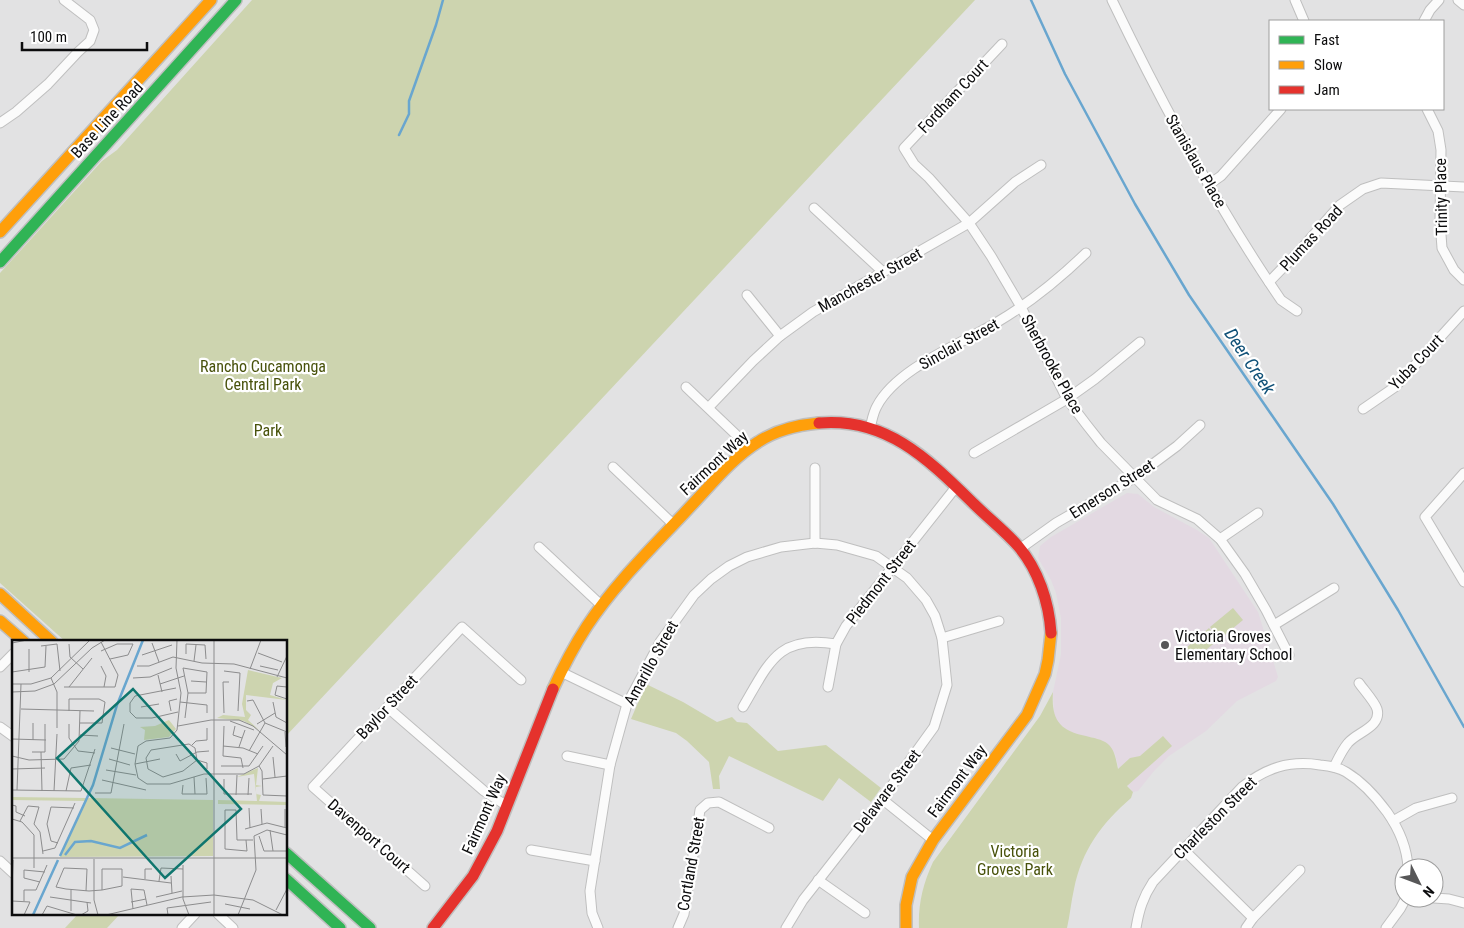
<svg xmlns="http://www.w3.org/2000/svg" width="1464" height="928" viewBox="0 0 1464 928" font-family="'Roboto Condensed',sans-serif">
	<rect width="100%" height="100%" fill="#e2e2e3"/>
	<polygon fill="#e3d9e2" points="1127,493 1138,494 1154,507 1197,530 1209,538 1258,612 1278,677 1276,681 1237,701 1206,731 1169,756 1154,771 1138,791 1133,792 1121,777 1115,754 1108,744 1093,738 1074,734 1064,728 1056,721 1054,715 1053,692 1061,654 1061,618 1056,593 1051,580 1038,558 1040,546 1051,537"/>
	<g fill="#cdd4af">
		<polygon points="252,0 975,0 286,736 286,642 66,642 0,583 0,273 102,161 117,150"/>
		<polygon points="1233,608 1243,620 1220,639 1210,627"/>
		<polygon points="1209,628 1218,640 1195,659 1186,648"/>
		<polygon points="646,684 683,702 717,722 732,717 737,722 747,723 778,751 826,745 881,788 871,802 839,778 823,801 729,756 719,776 720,789 713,789 709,762 687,741 676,733 631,719"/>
		<path d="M1053 692C1051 719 1059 731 1086 736 1093 738 1102 739 1108 744 1115 750 1116 760 1118 769L1130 758 1140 756 1163 736 1172 746 1127 786 1133 792 1131 798C1101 824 1082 850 1074 889 1071 902 1070 915 1067 928H919C918 904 923 884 933 862L1040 716Z"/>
		<polygon points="78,914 120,914 107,928 65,928"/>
	</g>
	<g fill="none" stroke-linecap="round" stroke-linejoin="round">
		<g stroke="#69a6cf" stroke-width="2.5">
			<polyline points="1031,0 1065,74 1135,204 1189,295 1333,504 1398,610 1464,727"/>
			<polyline points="399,135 409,114 409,101 436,25 443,0"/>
		</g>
		<defs>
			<g id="street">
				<path d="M1112 0C1162 104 1216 205 1281 300L1297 311"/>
				<polyline points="1295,0 1304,21"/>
				<polyline points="1458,0 1464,5"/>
				<polyline points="1424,21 1430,10 1439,0"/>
				<polyline points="1002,44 904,148 914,164 929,178 969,223 991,256 1021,307 1067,399 1086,424 1101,443 1157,500 1197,519 1220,539 1245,574 1266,610 1289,655"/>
				<polyline points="1427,109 1438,131 1441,150 1440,221 1442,248 1454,270 1464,280"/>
				<polyline points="0,123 16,112 48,84 78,52 90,41 94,30 90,20 64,0"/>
				<polyline points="1208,185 1221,176 1281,109"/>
				<polyline points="814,208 882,271"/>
				<polyline points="1269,282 1302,248 1340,205 1363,189 1381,183 1464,187"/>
				<polyline points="747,295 780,336"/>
				<polyline points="686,387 749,447"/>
				<polyline points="709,407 753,361 780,336 813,312 969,223 1015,182 1041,165"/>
				<polyline points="1363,409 1395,387 1464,311"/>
				<path d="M870 428C872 421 873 413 877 406 898 367 962 344 999 321 1031 302 1059 279 1086 253"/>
				<polyline points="974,453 1067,399 1095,379 1140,342"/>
				<polyline points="613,467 674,525"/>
				<polyline points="1464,473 1425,517 1464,582"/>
				<polyline points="1220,539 1258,513"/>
				<polyline points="815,543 815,468"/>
				<polyline points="539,547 601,605"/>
				<polyline points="1021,548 1056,523 1134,478 1177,446 1200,425"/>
				<polyline points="1274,625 1334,588"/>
				<polyline points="942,638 999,621"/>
				<polyline points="0,667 14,653"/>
				<polyline points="561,672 627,704"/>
				<polyline points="828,687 836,644 846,626 956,487"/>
				<polyline points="387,707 484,791 507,806"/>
				<path d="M743 707C769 663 778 634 836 644"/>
				<polyline points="0,727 14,737"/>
				<polyline points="567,756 610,765"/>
				<path d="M1334 767C1338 759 1342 750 1348 743 1357 732 1382 727 1377 709 1375 702 1363 689 1359 683"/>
				<polyline points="882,799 933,840"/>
				<polyline points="1393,821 1416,808 1452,798"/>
				<polyline points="1183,849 1253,918"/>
				<polyline points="531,850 595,861"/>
				<polyline points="0,861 14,874"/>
				<polyline points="818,880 865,913"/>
				<polyline points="425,886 313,787 462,627 521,680"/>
				<polyline points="1434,898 1449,899 1464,903"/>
				<polyline points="218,914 233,928"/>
				<polyline points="182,928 195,914"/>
				<polyline points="598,928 592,913 590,891 610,765 627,704 660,642 694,595 711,579 729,566 747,557 781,547 815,543 837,545 876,556 907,578 926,600 935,616 942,638 947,685 934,727 882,799 803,900 786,928"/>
				<polyline points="678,928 684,914 700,810 708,803 719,802 769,828"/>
				<path d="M1136 928C1139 910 1143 897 1153 882L1242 787C1266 768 1289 760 1320 765 1329 766 1338 767 1346 772 1361 781 1376 797 1387 812 1399 829 1407 847 1408 868"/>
				<polyline points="1246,928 1253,918 1300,870"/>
				<polyline points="1386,928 1400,909 1406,898"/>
			</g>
			<g id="fast">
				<polyline points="0,262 236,0"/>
				<polyline points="286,853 370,928"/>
				<polyline points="286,879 340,928"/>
			</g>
			<g id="slow">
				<polyline points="0,232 211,0"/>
				<polyline points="0,594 52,642"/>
				<polyline points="0,621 24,642"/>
				<path d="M553 689C563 667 574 646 587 626 616 582 654 546 689 508 711 485 731 459 758 442 776 430 797 425 819 423"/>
				<polyline points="906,928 906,905 912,877 933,840 1027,715 1045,674 1048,660 1051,633"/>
			</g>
			<g id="jam">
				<path d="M819 423C887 417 929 460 974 504 988 518 1005 531 1018 546 1038 569 1049 602 1051 633"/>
				<polyline points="433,928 473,876 497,831 553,689"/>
			</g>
		</defs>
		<use href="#street" stroke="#bfbfbf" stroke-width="11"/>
		<use href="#fast" stroke="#bfbfbf" stroke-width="14"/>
		<use href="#slow" stroke="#bfbfbf" stroke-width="14"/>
		<use href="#jam" stroke="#bfbfbf" stroke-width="14"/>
		<use href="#street" stroke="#fbfbfb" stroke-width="9"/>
		<use href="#fast" stroke="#30b455" stroke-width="11"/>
		<use href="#slow" stroke="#ff9f0a" stroke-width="11"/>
		<use href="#jam" stroke="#e5322d" stroke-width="11"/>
	</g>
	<circle fill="#575758" stroke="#fff" stroke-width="2" cx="1165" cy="645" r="5"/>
	<g text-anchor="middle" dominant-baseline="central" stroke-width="4.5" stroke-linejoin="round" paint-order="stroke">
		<g font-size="16" fill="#0c0c0d" stroke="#fff">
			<text transform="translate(953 96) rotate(-47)">Fordham Court</text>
			<text transform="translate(107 120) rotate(-47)">Base Line Road</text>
			<text transform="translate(1196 161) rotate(60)">Stanislaus Place</text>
			<text transform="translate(1441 197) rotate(-91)">Trinity Place</text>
			<text transform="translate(1311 238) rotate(-47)">Plumas Road</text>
			<text transform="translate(870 280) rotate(-29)">Manchester Street</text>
			<text transform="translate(959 344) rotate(-29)">Sinclair Street</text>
			<text transform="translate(1416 362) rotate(-46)">Yuba Court</text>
			<text transform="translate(1052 364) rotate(61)">Sherbrooke Place</text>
			<text transform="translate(714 463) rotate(-43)">Fairmont Way</text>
			<text transform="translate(1112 489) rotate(-32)">Emerson Street</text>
			<text transform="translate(881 582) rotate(-52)">Piedmont Street</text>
			<text transform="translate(651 663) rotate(-61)">Amarillo Street</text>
			<text transform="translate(387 707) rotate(-47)">Baylor Street</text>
			<text transform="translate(957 781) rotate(-53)">Fairmont Way</text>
			<text transform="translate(887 791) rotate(-53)">Delaware Street</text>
			<text transform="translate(484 814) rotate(-66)">Fairmont Way</text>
			<text transform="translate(1215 818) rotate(-45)">Charleston Street</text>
			<text transform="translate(369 836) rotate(41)">Davenport Court</text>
			<text transform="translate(691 864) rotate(-80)">Cortland Street</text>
		</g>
		<g font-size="16" fill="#48520b" stroke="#fff">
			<text x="263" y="366">Rancho Cucamonga<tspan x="263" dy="18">Central Park</tspan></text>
			<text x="268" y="430">Park</text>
			<text x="1015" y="851">Victoria<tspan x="1015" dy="18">Groves Park</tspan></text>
		</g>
		<g font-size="16" fill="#0c0c0d" stroke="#fff" text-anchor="start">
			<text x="1175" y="636">Victoria Groves<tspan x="1175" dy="18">Elementary School</tspan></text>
		</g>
		<g font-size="18" font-style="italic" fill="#105178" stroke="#fff">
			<text transform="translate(1250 361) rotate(56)">Deer Creek</text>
		</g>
	</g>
	<g transform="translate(12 640)">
		<rect width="275" height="275" fill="#e2e2e3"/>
		<path d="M236 30 270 38 261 43 258 55 275 60 234 55V70L239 75 236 80 247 90 232 81 205 78 211 75 233 77 230 64ZM157 80 164 89 157 97 132 100 133 90 128 87 143 86ZM246 128 244 145 250 146 244 147V154L249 155 247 161 275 162V165L206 164V160L245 161 242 134 225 137ZM0 157 73 158H74L73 161 0 160ZM75 158 201 160V216L48 217Z" fill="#cdd4af"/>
		<path fill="none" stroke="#69a6cf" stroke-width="2.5" d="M53 215 63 202 79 201 108 208 135 195M48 216 81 145 105 65 131 0M21 275 46 220"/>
		<path fill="none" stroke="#8c8c8d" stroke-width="1" d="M165 0 164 28 169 53 165 90 158 98 134 101 126 106 123 124 126 138 135 144H158L192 134H232L247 126 261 106M202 0V275M0 3 15 0M140 3 147 22M57 4 58 17 71 29M29 6 45 4 48 31M17 9V32M89 11 105 4H121L116 15 98 19M246 13 270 22M174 14V4L193 5 194 19M130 15 160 5M182 21 184 5M89 26 94 36 92 47M125 26H137L161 17 190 23 222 24 275 38M248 26 266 30M238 29 249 0M212 31 228 33 226 71M0 32 33 27 34 6M146 35 150 52M265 37 275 16M39 38 45 52V88M121 38 138 37 160 28M179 41 194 42M0 44H19L39 38 77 1M148 44 172 36M52 47H103L106 35 89 2M57 47 80 18M275 47 265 46 263 55 275 59M0 52 23 51 42 44 80 8 93 0M123 56 164 48M235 61 241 60 253 83 275 92M168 62 195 65V73M261 62 264 77 275 83M129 67 147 64M9 69 82 71M57 71V59H87L93 62M159 71 157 61 165 59M118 72 124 78H140L166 72M118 72V63L123 56M212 73 211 42H217M173 78 176 53 171 28 195 32 194 53H176M218 81 242 90M21 83V100M68 83H90L93 62M57 84V98L66 111 83 113M245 84 263 73M166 86 199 80H227L241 86 275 115M212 86 211 116 229 118 231 128M223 86 221 95 230 98M273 92 274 107M68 95 86 96M0 99 34 100M177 104 183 108 185 120 171 131 151 137 136 129 134 118 139 110ZM180 105 184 101 195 100V88M211 106 231 108 246 114M227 107 233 90M99 108 123 114M237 111 253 83M20 112H33V84M29 112 30 151M164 114 168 121 185 112 197 111M0 116 17 120 52 119 67 101 68 71M261 117 263 137M97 119 118 125M185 120 195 123V129M123 124 148 119M209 126H237L251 106M247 126 250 131 251 155 275 156M0 129 33 128M94 130 124 135M182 137 183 154M212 139V154H240M251 139 275 136M90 140 134 150M171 145 170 154H195L194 138M0 150 69 151 83 109M5 150 9 44M42 151 45 94M54 151 59 128 79 125M83 153H99L112 84M224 155 225 135M236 155 237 138M0 165 4 166V172L13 176M237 168 238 188M249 169 250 184M0 179 10 182 22 195V228M8 181 16 166 27 167 22 184 28 192 31 214M273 187V169M233 189 255 183 275 188M258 190 261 211M247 196 252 211H275M234 200 235 211 213 209V170H224L225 200H241M46 203 39 201 35 184 39 167 62 168M31 211 43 208 63 163M0 218H275M82 219V260L86 275M171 225V259L177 275M159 236 160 253M111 237 159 243M133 239V229H140M147 241 149 228 171 229M28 242 12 238V230L33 232M0 250 1 220M74 251 75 229 52 228 44 247 54 249 77 251 90 250 110 246V229H90V250M38 257 79 263M144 257 170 251M0 261 18 262 12 275M12 261V250H24L35 225M119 262 134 259M213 264 238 269M121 269 119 249 132 250 135 265M264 270 275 249M59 271V250M30 275 35 266 65 275M69 275 76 271 75 262M94 275 170 257 202 255 241 260 271 275M156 275 155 268 199 262M226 275 244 230 242 196 255 190 275 195"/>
		<path fill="#0f766e" fill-opacity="0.15" stroke="#0f766e" stroke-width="2.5" d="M121 49 229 169 153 238 45 118Z"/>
		<rect width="275" height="275" fill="none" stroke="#0c0c0d" stroke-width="2.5"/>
	</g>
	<rect x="1269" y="20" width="175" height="90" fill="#ffffff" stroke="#9e9e9e"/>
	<rect x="1279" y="36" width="25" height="8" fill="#30b455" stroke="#9e9e9e"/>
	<text x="1314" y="45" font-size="15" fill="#0c0c0d">Fast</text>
	<rect x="1279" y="61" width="25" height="8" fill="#ff9f0a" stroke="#9e9e9e"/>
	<text x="1314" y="70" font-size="15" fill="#0c0c0d">Slow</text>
	<rect x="1279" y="86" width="25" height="8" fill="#e5322d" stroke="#9e9e9e"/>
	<text x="1314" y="95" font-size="15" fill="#0c0c0d">Jam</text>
	<g transform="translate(1419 883) rotate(132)"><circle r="24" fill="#ffffff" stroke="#9e9e9e"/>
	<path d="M0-4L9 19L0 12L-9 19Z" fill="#575758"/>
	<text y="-8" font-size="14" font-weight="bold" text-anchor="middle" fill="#0c0c0d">N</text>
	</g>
	<path d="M22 42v8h125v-8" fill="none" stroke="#0c0c0d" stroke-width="2.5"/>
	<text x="30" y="42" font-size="15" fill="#0c0c0d" stroke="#ffffff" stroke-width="4" paint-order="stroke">100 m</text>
</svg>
